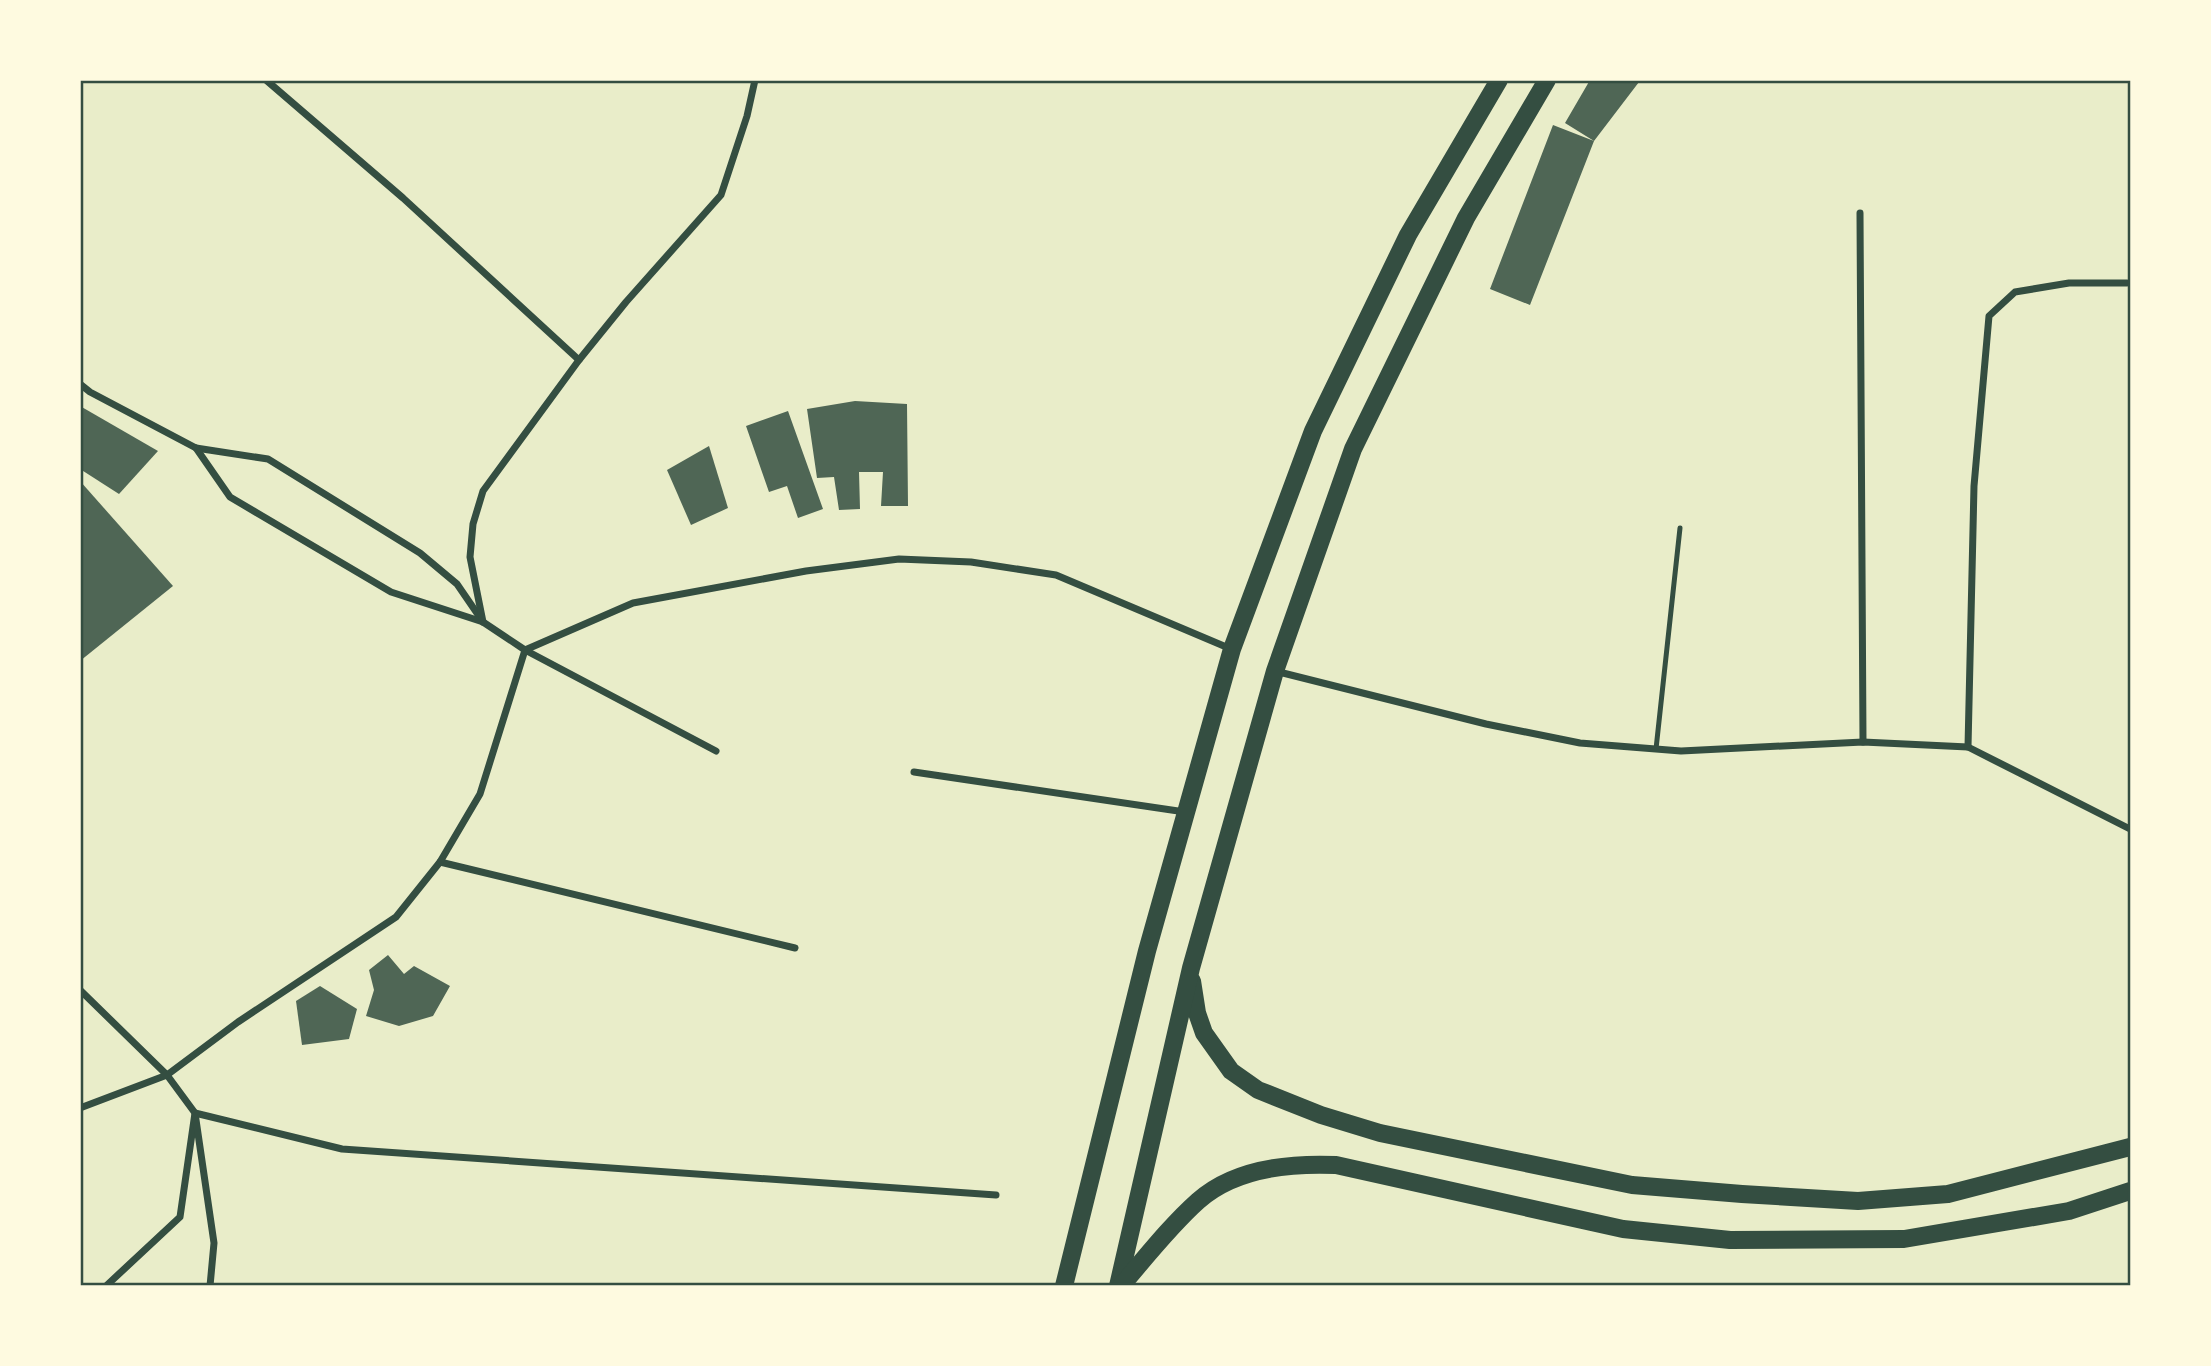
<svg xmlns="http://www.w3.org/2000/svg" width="2211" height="1366" viewBox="0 0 2211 1366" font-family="Arial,sans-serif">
	<rect width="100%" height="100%" fill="#e9edc9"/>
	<g fill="#4f6655">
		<polygon points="1590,80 1639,82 1594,141 1530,305 1490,289 1553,125 1594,141 1565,123"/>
		<polygon points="855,401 907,404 908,506 881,506 883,472 859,472 860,509 839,510 834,477 817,478 807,409"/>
		<polygon points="80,406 158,451 119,494 80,469"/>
		<polygon points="788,411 823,509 798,518 787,486 769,492 746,426"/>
		<polygon points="709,446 728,508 691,525 667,470"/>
		<polygon points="80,481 173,586 80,661"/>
		<polygon points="388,955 404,974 414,966 450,986 433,1016 399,1026 366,1016 374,990 369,970"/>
		<polygon points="320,986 357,1009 349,1039 302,1045 296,1001"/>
	</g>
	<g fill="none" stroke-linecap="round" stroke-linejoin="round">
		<polyline stroke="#344e41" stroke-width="5" points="1656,749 1680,528"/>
		<g stroke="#344e41" stroke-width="7">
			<polyline points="266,80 403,198 579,360"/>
			<polyline points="1860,213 1863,742"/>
			<polyline points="80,384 90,392 196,448 268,459 420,553 457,584 481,619"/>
			<polyline points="196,448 230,497 391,592 483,622 525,650 716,751"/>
			<polyline points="483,622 470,557 473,524 483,491 579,360 626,302 721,195 747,116 755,80"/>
			<polyline points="1275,671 1486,724 1580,743 1681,751 1863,742 1968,747 2130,829"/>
			<polyline points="1968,747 1974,486 1989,316 2015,292 2069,283 2127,283"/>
			<polyline points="914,772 1185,812"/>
			<polyline points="440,862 795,948"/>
			<polyline points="80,990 167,1075 195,1113 180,1217 106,1286"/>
			<polyline points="80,1108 167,1075 238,1022 396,917 440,862 480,794 525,650 633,603 806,571 899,559 971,562 1056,575 1231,649"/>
			<polyline points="210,1286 214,1243 195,1113 342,1149 996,1195"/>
		</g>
		<g stroke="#344e41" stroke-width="18">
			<polyline points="1192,981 1197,1013 1204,1033 1231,1071 1258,1090 1321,1115 1380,1133 1632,1185 1742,1194 1858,1201 1948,1194 2130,1147"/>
			<polyline points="1064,1286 1147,951 1232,649 1313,431 1408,235 1499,80"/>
			<polyline points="1118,1286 1191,968 1275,671 1353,449 1466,218 1547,80"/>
			<path d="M1121 1286C1146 1257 1170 1226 1198 1201 1235 1168 1289 1163 1336 1165L1623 1229 1730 1240 1904 1239 2069 1211 2130 1191"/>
		</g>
	</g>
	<rect width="2211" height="1366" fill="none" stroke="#fefae0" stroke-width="164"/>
	<rect x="82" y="82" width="2047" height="1202" fill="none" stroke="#344e41" stroke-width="2.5"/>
</svg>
